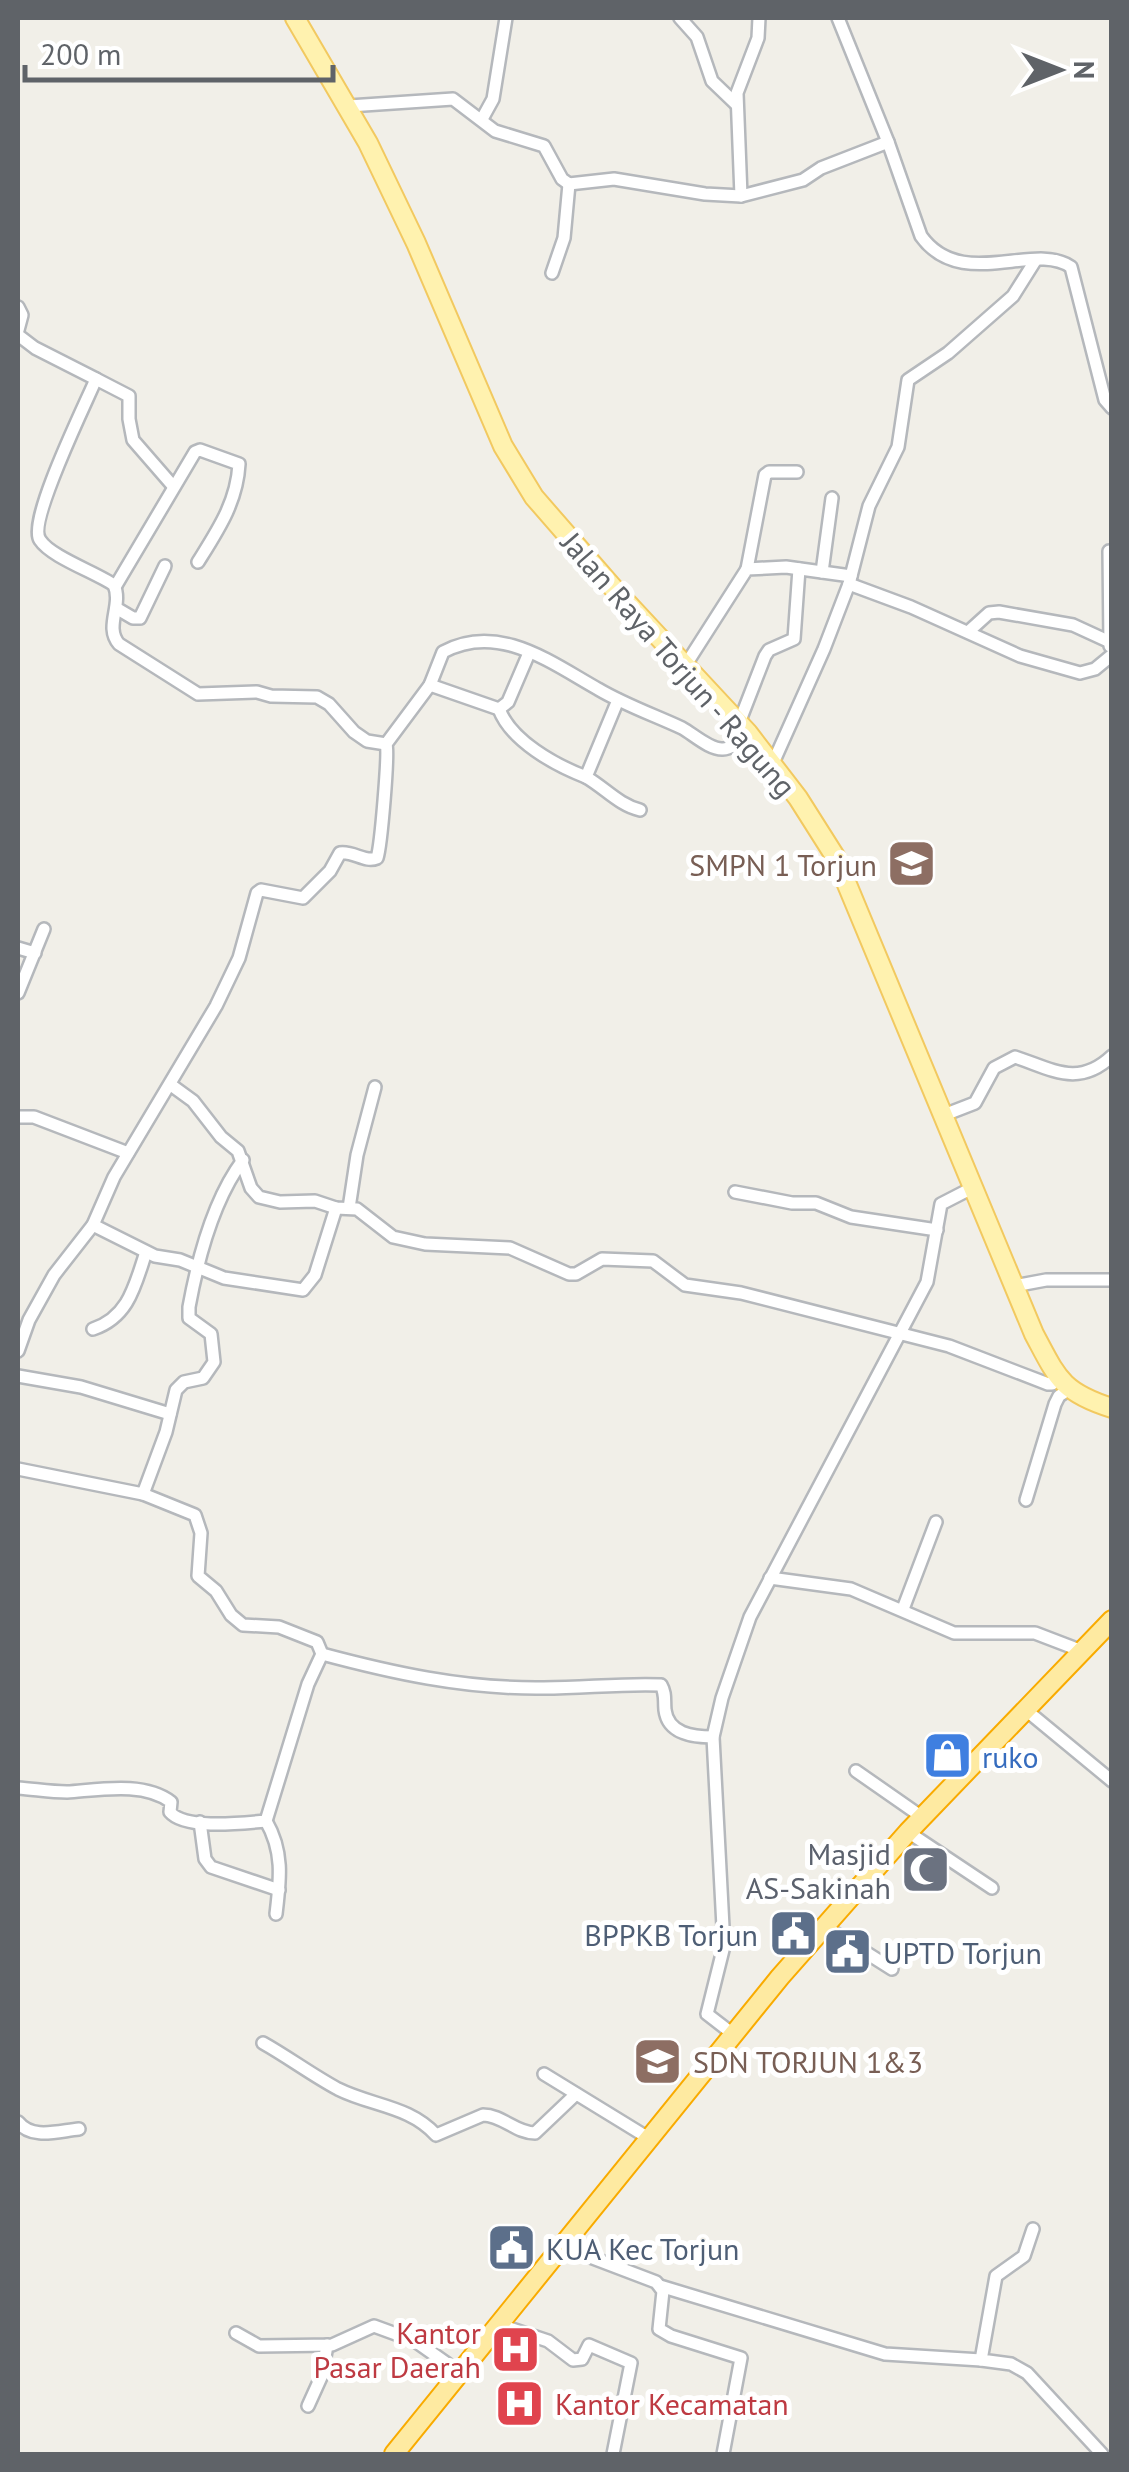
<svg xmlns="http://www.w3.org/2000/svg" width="1129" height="2472" viewBox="0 0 1129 2472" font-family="'PT Sans',sans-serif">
	<rect width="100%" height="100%" fill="#f1efe8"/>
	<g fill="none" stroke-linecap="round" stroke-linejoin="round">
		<defs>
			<g id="minor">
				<polyline points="680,18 697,37 712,81 736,104"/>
				<polyline points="838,18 888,142"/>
				<path d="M349 106 453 99 495 131 544 146 562 179 569 184 614 179 705 194 741 196 803 180 821 168 888 142 921 236C961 292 1034 241 1071 267L1105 400 1112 408"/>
				<polyline points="482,119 493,99 506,18"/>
				<polyline points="741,196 737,93 758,38 759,18"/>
				<polyline points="552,273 564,238 569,184"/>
				<polyline points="18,307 22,315 18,330"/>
				<path d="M18 335 35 348 96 379C86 403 27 522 40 540 51 557 95 572 114 585 123 605 104 627 119 644L198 694 257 692 271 696 317 697 329 704 354 732 367 741 386 744"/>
				<polyline points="96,379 129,396 129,419 133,440 173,486"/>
				<polyline points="1109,551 1110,646"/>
				<polyline points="747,569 765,475 769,472 797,472"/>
				<polyline points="822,572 832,498"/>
				<polyline points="849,584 911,607 1020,656 1080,673 1095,669 1112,655"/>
				<path d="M115 587 195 452 200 450 239 464C237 502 218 530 198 562"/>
				<polyline points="116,608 133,618 140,618 165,566"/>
				<polyline points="968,632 989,613 999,612 1073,625 1110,642"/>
				<polyline points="685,666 747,569 786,567 851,576"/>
				<polyline points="430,685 499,709 508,702 529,653"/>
				<path d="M618 700 586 777C605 788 619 805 640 810"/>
				<path d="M499 709C511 741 555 765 586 777"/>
				<polyline points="739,723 765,656 769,650 794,639 799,569"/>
				<polyline points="773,763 824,649 849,584 869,506 898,447 908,380 948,353 1013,296 1035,261"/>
				<polyline points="18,948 35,953"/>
				<polyline points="18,993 44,929"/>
				<polyline points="171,1085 193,1101 221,1137 238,1151 251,1188 259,1197 280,1202 315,1201 336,1208 357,1209 393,1237 425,1244 510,1248 569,1274 576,1274 602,1259 653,1261 685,1285 741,1293 949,1346 1048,1384 1052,1384 1056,1375"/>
				<path d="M944 1115 975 1103 994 1068 1015 1057C1052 1069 1078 1088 1112 1056"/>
				<polyline points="18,1117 34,1117 128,1153"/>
				<polyline points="735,1192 792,1203 816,1203 851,1217 937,1230"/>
				<polyline points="349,1208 357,1155 375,1087"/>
				<polyline points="93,1225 155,1256 180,1260 224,1278 303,1290 315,1275 336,1208"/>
				<polyline points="1014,1286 1046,1280 1112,1280"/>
				<path d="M93 1329C129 1317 135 1285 146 1252"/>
				<path d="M18 1351 29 1320 54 1275 93 1225 114 1177 216 1006 239 958 257 893 261 890 303 898 330 871 340 853C354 851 365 863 377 858 381 846 389 752 386 744L430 685 443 652C498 622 550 662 598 689 625 705 654 715 682 728 693 734 710 750 723 749 732 749 741 739 748 733"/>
				<polyline points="18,1376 81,1387 170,1414"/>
				<path d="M18 1469 143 1494 166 1432 176 1390 184 1382 203 1378 214 1362 211 1334 189 1318V1307C198 1258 213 1200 243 1160"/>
				<polyline points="143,1494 195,1515 201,1533 198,1576 216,1591 231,1615 243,1625 279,1627 317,1642 322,1654"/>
				<polyline points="1026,1500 1055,1404 1059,1396 1068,1390"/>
				<polyline points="770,1578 851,1589 954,1633 1035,1633 1082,1651"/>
				<polyline points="903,1609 936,1522"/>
				<polyline points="1026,1710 1112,1781"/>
				<polyline points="856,1771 922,1817"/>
				<path d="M18 1788C34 1789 50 1792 67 1792 98 1790 144 1781 171 1802L170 1812C185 1830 243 1823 266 1821L308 1684 322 1654C393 1673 462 1688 536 1688 578 1689 619 1683 661 1685 666 1694 664 1699 665 1710 668 1734 693 1737 713 1737"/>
				<path d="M266 1821C284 1852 280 1880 276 1914"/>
				<polyline points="200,1822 205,1859 211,1867 279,1890"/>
				<polyline points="908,1832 992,1888"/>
				<polyline points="824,1926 892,1969"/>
				<polyline points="733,2034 707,2014 724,1946 713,1737 722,1698 750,1617 927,1282 941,1204 974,1187"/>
				<path d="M263 2043C288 2057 312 2075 338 2089 372 2106 410 2106 436 2135L483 2115C502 2115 516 2133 535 2133L576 2094"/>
				<polyline points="544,2074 650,2139"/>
				<path d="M18 2122C32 2140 58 2131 79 2129"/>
				<polyline points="1033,2229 1024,2256 996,2276 981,2360 1011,2364 1027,2373 1102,2454"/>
				<polyline points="564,2247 656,2282 663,2291 659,2329 671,2336 741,2358 723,2454"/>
				<polyline points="660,2286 885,2354 981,2360"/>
				<polyline points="500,2325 548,2341 573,2360 582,2359 589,2345 631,2363 613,2454"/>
				<polyline points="236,2333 259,2346 332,2345 374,2326 415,2341 459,2372"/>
				<polyline points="308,2406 322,2375 327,2345"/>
			</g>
			<path id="primary" d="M295 18 368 143 416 243 503 446 534 497 615 590 748 733 798 798 836 858 1034 1334C1057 1377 1061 1392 1112 1408"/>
			<polyline id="trunk" points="394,2454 780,1977 908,1832 1112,1620"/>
		</defs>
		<use href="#minor" stroke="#b5b8bc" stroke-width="16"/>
		<use href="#primary" stroke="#f2c960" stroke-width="22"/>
		<use href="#trunk" stroke="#f9ab00" stroke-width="22"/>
		<use href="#minor" stroke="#fff" stroke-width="11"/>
		<use href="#primary" stroke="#fff2af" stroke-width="18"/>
		<use href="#trunk" stroke="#feeaa1" stroke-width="18"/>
	</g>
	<defs>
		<symbol id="school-square" viewBox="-11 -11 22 22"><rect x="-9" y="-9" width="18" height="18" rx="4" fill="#8d6e63" stroke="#fff"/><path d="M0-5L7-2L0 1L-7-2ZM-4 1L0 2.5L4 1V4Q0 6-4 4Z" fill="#fff"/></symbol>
		<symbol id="shop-square" viewBox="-11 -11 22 22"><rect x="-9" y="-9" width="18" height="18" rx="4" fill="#3f7fe0" stroke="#fff"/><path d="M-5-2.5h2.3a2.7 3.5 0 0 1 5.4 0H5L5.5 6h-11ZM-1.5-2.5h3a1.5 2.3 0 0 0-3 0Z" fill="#fff"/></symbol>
		<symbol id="mosque-square" viewBox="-11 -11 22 22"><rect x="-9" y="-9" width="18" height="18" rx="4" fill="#6b7280" stroke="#fff"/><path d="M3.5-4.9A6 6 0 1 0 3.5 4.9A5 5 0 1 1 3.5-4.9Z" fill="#fff"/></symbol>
		<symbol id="civic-square" viewBox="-11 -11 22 22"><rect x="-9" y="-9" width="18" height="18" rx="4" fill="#5c6f8a" stroke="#fff"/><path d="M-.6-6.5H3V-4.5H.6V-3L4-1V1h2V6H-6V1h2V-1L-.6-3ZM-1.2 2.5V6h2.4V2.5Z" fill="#fff"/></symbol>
		<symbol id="hospital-square" viewBox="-11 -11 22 22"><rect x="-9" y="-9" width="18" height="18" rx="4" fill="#e0444e" stroke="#fff"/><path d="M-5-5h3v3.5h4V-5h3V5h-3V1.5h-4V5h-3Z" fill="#fff"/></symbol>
	</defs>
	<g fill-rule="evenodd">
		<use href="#school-square" x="884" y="836" width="55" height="55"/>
		<use href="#shop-square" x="920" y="1728" width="55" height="55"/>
		<use href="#mosque-square" x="898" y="1842" width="55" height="55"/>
		<use href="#civic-square" x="766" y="1906" width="55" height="55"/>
		<use href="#civic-square" x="820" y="1924" width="55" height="55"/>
		<use href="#school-square" x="630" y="2034" width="55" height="55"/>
		<use href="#civic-square" x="484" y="2220" width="55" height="55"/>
		<use href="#hospital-square" x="488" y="2322" width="55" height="55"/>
		<use href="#hospital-square" x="492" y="2376" width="55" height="55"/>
	</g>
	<g text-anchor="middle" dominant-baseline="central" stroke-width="10" stroke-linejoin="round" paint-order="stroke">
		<g font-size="30" fill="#5f6368" stroke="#fff">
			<text transform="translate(679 664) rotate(49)">Jalan Raya Torjun - Ragung</text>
		</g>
		<g font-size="30" fill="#785e54" stroke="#fff" text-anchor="end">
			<text x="877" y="864">SMPN 1 Torjun</text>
			<text x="693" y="2061" text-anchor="start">SDN TORJUN 1&amp;3</text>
		</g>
		<g font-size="30" fill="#366cbe" stroke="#fff" text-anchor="start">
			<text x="982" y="1756">ruko</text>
		</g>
		<g font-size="30" fill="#5b616d" stroke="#fff" text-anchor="end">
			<text x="891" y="1853">Masjid<tspan x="891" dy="34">AS-Sakinah</tspan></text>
		</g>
		<g font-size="30" fill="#4e5e75" stroke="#fff" text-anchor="start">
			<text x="758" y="1934" text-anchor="end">BPPKB Torjun</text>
			<text x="883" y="1952">UPTD Torjun</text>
			<text x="546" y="2248">KUA Kec Torjun</text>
		</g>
		<g font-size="30" fill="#be3a42" stroke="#fff" text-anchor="end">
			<text x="481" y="2332">Kantor<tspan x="481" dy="34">Pasar Daerah</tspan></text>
			<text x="555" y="2403" text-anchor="start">Kantor Kecamatan</text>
		</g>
	</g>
	<rect width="1129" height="2472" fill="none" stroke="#5f6368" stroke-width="40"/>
	<g transform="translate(1059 70) rotate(90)" stroke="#ffffff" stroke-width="8" paint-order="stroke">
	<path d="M0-8L18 38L0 25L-18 38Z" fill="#5f6368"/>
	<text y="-15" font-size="28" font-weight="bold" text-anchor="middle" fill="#5f6368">N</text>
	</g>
	<path d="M25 65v15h308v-15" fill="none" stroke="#5f6368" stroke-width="5"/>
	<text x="40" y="65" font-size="30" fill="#5f6368" stroke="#ffffff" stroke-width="8" paint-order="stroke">200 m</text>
</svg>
